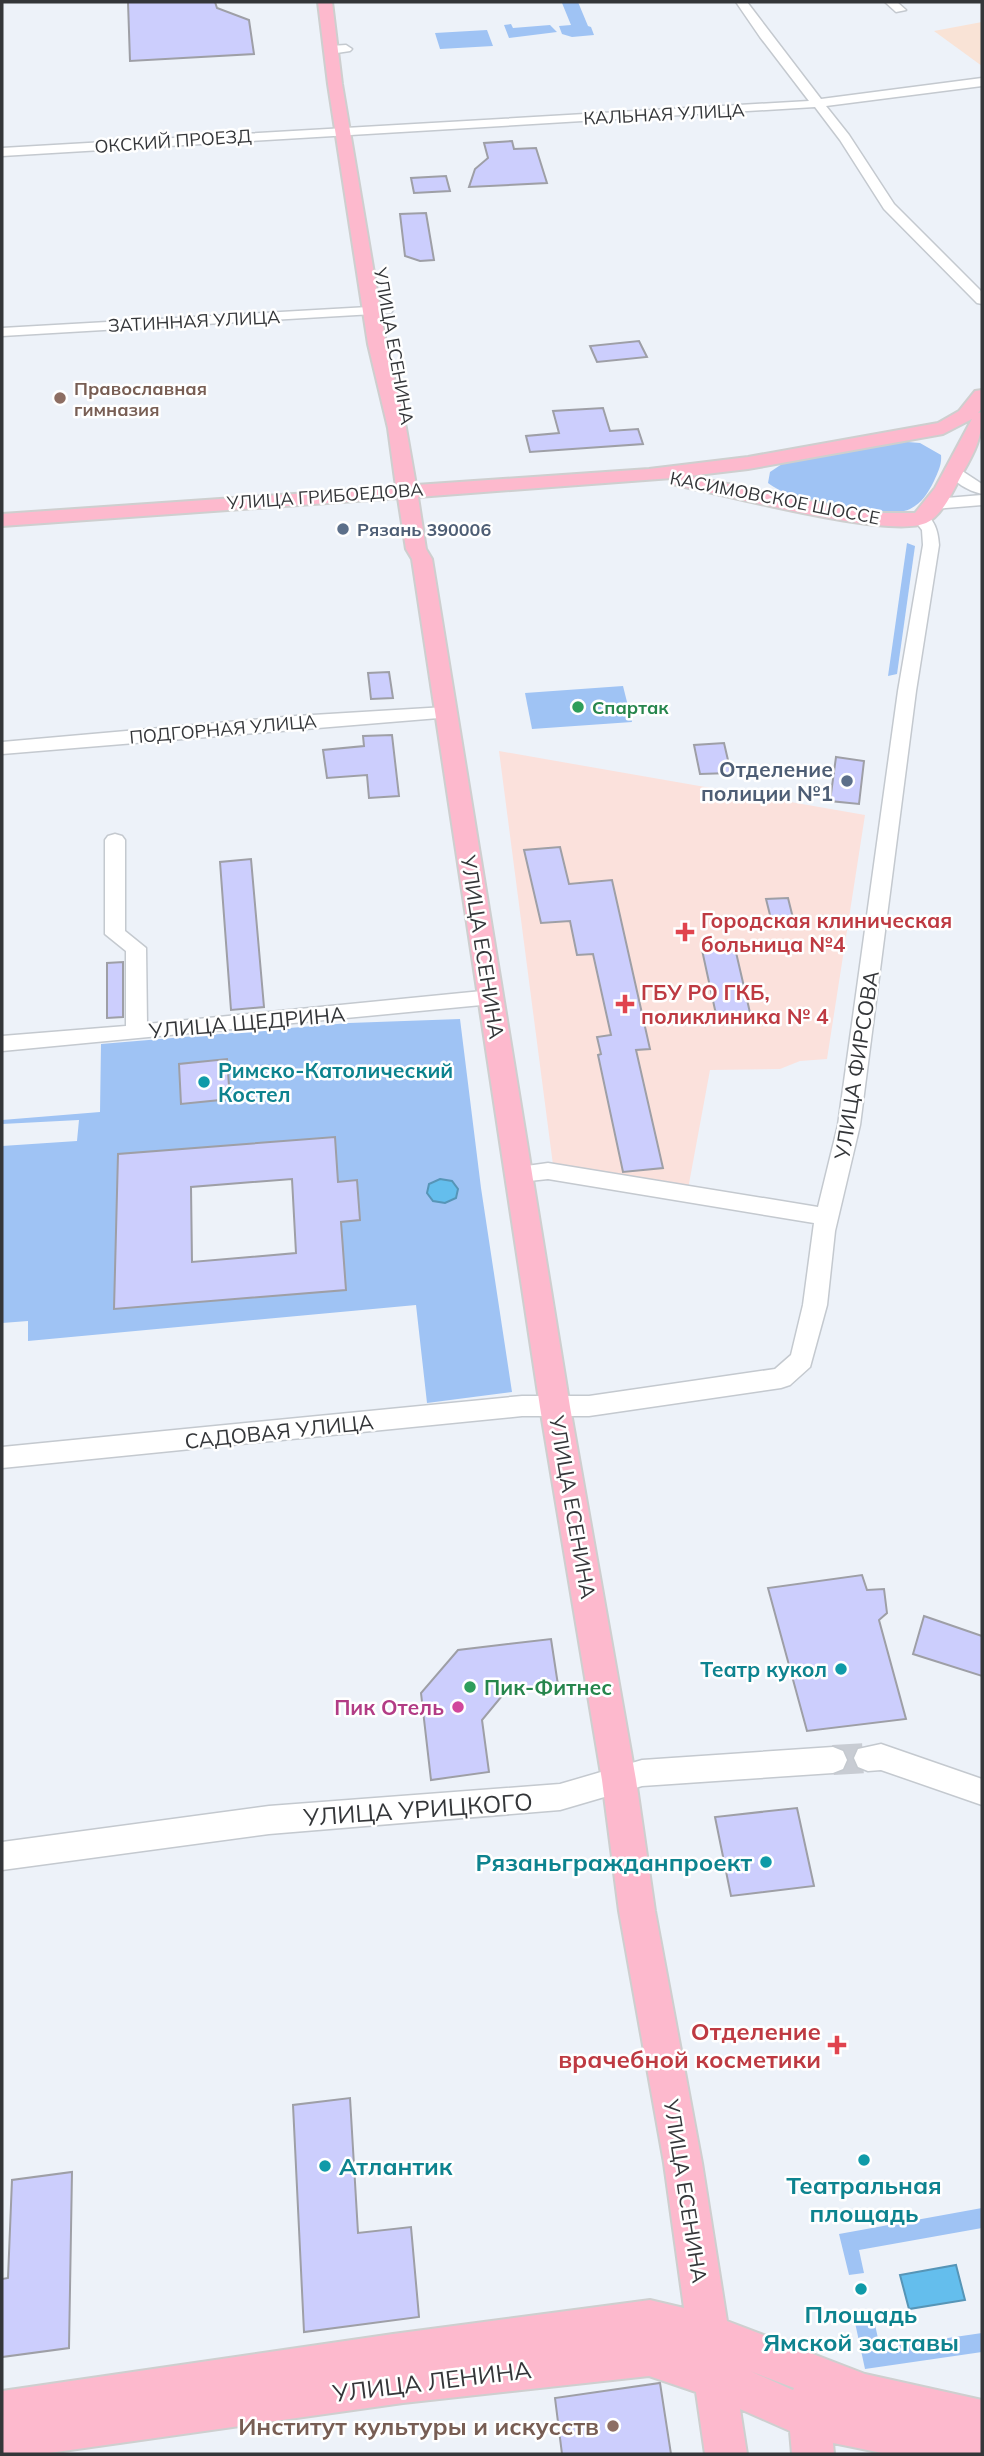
<svg xmlns="http://www.w3.org/2000/svg" width="984" height="2456" viewBox="0 0 984 2456" font-family="Mulish,sans-serif">
	<rect width="100%" height="100%" fill="#edf2f9"/>
	<polygon fill="#f9e3d6" points="982,22 982,66 934,31"/>
	<polygon fill="#fbe1dc" points="499,751 865,815 827,1059 800,1061 780,1069 710,1070 688,1189 553,1165"/>
	<g fill="#9fc3f4" fill-rule="evenodd">
		<polygon points="578,2 588,26 591,27 594,35 572,37 562,34 559,26 571,25 562,3"/>
		<polygon points="511,24 513,28 550,25 557,32 509,38 504,25"/>
		<polygon points="487,30 493,46 440,49 435,33"/>
		<path d="M895 441 920 443 941 455C942 465 938 472 934 481 928 493 922 503 910 509 878 523 794 503 768 483L770 472 782 464Z"/>
		<polygon points="907,543 915,546 897,674 888,676"/>
		<polygon points="623,686 632,722 532,729 525,693"/>
		<path d="M460 1019 481 1188 512 1392 427 1403 416 1305 28 1341V1321L2 1323V1146L77 1141 79 1120 2 1124V1120L100 1112 101 1044 349 1023ZM227 1059 230 1099 181 1104 179 1064ZM334 1137 338 1182 357 1180 360 1220 341 1222 345 1290 114 1309 118 1154Z"/>
		<polygon points="982,2208 982,2228 859,2250 864,2273 849,2275 839,2234"/>
		<polygon points="873,2315 880,2348 982,2333 982,2352 865,2369 854,2318"/>
	</g>
	<g fill="#64beed" stroke="#5695b7" stroke-width="2">
		<polygon points="440,1179 452,1181 458,1189 456,1198 445,1203 433,1201 427,1193 429,1184"/>
		<polygon points="956,2265 965,2300 909,2309 900,2275"/>
	</g>
	<g fill="#cccefd" stroke="#9e9fa6" stroke-width="2" fill-rule="evenodd">
		<polygon points="128,2 215,2 217,8 249,20 254,54 130,61"/>
		<polygon points="512,141 514,149 536,148 547,183 469,187 475,169 488,158 484,143"/>
		<polygon points="446,176 450,191 414,193 411,178"/>
		<polygon points="426,213 434,260 420,261 405,256 400,214"/>
		<polygon points="639,341 647,357 597,362 590,346"/>
		<polygon points="603,408 610,431 638,429 643,444 530,452 526,436 559,433 553,411"/>
		<polygon points="389,672 393,698 371,699 368,673"/>
		<polygon points="392,735 399,796 369,798 367,775 327,778 323,750 364,746 363,736"/>
		<polygon points="724,743 731,773 700,774 694,745"/>
		<polygon points="836,757 864,761 859,804 830,801"/>
		<polygon points="560,847 569,884 612,880 650,1049 636,1050 663,1168 623,1172 598,1055 601,1054 597,1037 611,1035 593,954 577,955 570,921 541,923 524,850"/>
		<polygon points="251,859 264,1007 231,1010 220,862"/>
		<polygon points="788,898 794,922 772,923 766,899"/>
		<polygon points="735,948 751,1017 717,1019 702,950"/>
		<polygon points="123,962 123,1017 107,1018 107,963"/>
		<polygon points="227,1059 230,1099 181,1104 179,1064"/>
		<path d="M335 1137 338 1182 357 1180 360 1220 341 1222 346 1290 114 1309 118 1154ZM292 1179 296 1253 192 1262 191 1187Z"/>
		<polygon points="862,1575 867,1590 884,1589 887,1613 879,1620 906,1719 807,1731 768,1588"/>
		<polygon points="924,1616 982,1636 982,1676 913,1654"/>
		<polygon points="551,1639 558,1685 506,1691 482,1720 489,1772 431,1780 421,1693 458,1650"/>
		<polygon points="797,1808 814,1886 731,1896 715,1817"/>
		<polygon points="350,2098 358,2233 411,2227 419,2317 304,2332 293,2105"/>
		<polygon points="72,2172 69,2348 2,2357 2,2279 8,2278 12,2180"/>
		<polygon points="660,2383 671,2454 562,2454 555,2398"/>
	</g>
	<g fill="none" stroke-linecap="round" stroke-linejoin="round">
		<polyline stroke="#c8ccd3" stroke-width="30" stroke-dasharray="30 15" stroke-linecap="butt" points="833,1760 868,1758"/>
		<defs>
			<g id="minor">
				<polygon points="736,2 747,2 821,99 982,78 982,86 826,106 849,135 894,204 982,292 982,304 977,303 884,209 840,140 815,107 2,156 2,148 809,101 760,37"/>
				<polygon points="885,2 897,2 906,10 896,12"/>
				<polygon points="346,45 352,49 350,51 330,54 324,50 330,46"/>
				<polygon points="386,306 393,310 391,313 2,336 2,328"/>
				<path d="M953 465 982 484V494C966 490 956 483 945 470L947 467Z"/>
				<polygon points="982,495 982,505 934,509 926,504 934,499"/>
				<path d="M921 513C935 517 938 532 939 545L916 691 860 1125 835 1231 827 1305 810 1367 790 1385 781 1388 589 1416H522L2 1468V1447L522 1396H589L775 1369 791 1355 803 1305 814 1223 548 1179 520 1182 512 1180 509 1174 512 1168 548 1163 818 1207 838 1125 898 691 923 545 922 530 913 518Z"/>
				<polygon points="445,707 451,709 454,713 451,717 2,754 2,742 296,716"/>
				<polygon points="115,834 122,836 125,840 125,931 146,948 147,1024 492,990 499,992 502,997 499,1002 492,1004 2,1051 2,1036 126,1026 126,951 105,934 105,840 108,836"/>
				<polygon points="881,1744 982,1779 982,1805 881,1770 868,1771 858,1767 854,1758 858,1749"/>
				<polygon points="833,1747 843,1751 847,1760 843,1769 833,1773 642,1786 560,1810 269,1834 2,1870 2,1842 269,1806 560,1784 642,1760"/>
			</g>
			<path id="major" d="M318 2H332L342 84 386 344 406 428 416 485 649 469 748 457 938 423 959 411 975 391 982 390V408L978 413 982 412C982 440 974 453 961 476 953 491 942 516 926 523 888 539 728 495 680 486L673 484 672 478 418 497 426 549 432 559 570 1407 636 1780 655 1911 702 2163 727 2321 865 2374 982 2400V2454H887L833 2443 834 2454H792L790 2431 740 2409 747 2454H705L696 2392 649 2376 403 2403 42 2454H2V2391L393 2334 650 2300 684 2308 664 2163 619 1911 602 1780 540 1407 412 559 406 549 398 498 2 526V514L396 487 388 428 368 344 328 84ZM972 419 935 488 915 513H877L843 508 689 476 748 469 943 434ZM750 2371 794 2388 793 2390Z"/>
		</defs>
		<use href="#minor" stroke="#c4c9cf" stroke-width="3"/>
		<use href="#major" stroke="#cecfcf" stroke-width="4"/>
		<use href="#minor" fill="#fff" fill-rule="evenodd"/>
		<use href="#major" fill="#fdb9cd" fill-rule="evenodd"/>
	</g>
	<g fill="#8d6e63" stroke="#fff" stroke-width="2.5">
		<circle cx="60" cy="398" r="7"/>
		<circle cx="613" cy="2426" r="7"/>
	</g>
	<g fill="#5c6f8a" stroke="#fff" stroke-width="2.5">
		<circle cx="343" cy="529" r="7"/>
		<circle cx="847" cy="781" r="7"/>
	</g>
	<g fill="#2e9e5b" stroke="#fff" stroke-width="2.5">
		<circle cx="578" cy="707" r="7"/>
		<circle cx="470" cy="1687" r="7"/>
	</g>
	<g fill="#e0444e" stroke="#fff" stroke-width="2.5">
		<path d="M681.5 921.5h7v7h7v7h-7v7h-7v-7h-7v-7h7z"/>
		<path d="M621.5 993.5h7v7h7v7h-7v7h-7v-7h-7v-7h7z"/>
		<path d="M833.5 2034.5h7v7h7v7h-7v7h-7v-7h-7v-7h7z"/>
	</g>
	<g fill="#0f9aa8" stroke="#fff" stroke-width="2.5">
		<circle cx="204" cy="1082" r="7"/>
		<circle cx="841" cy="1669" r="7"/>
		<circle cx="766" cy="1862" r="7"/>
		<circle cx="864" cy="2160" r="7"/>
		<circle cx="325" cy="2166" r="7"/>
		<circle cx="861" cy="2289" r="7"/>
	</g>
	<circle fill="#d1479c" stroke="#fff" stroke-width="2.5" cx="458" cy="1707" r="7"/>
	<g text-anchor="middle" dominant-baseline="central" stroke-width="5" stroke-linejoin="round" paint-order="stroke">
		<g font-size="18" fill="#343639" stroke="#fff">
			<text transform="translate(664 114) rotate(-3)">КАЛЬНАЯ УЛИЦА</text>
			<text transform="translate(173 141) rotate(-4)">ОКСКИЙ ПРОЕЗД</text>
			<text transform="translate(194 321) rotate(-3)">ЗАТИННАЯ УЛИЦА</text>
			<text transform="translate(394 346) rotate(80)">УЛИЦА ЕСЕНИНА</text>
			<text transform="translate(325 496) rotate(-4)">УЛИЦА ГРИБОЕДОВА</text>
			<text transform="translate(775 498) rotate(11)">КАСИМОВСКОЕ ШОССЕ</text>
			<text transform="translate(223 729) rotate(-5)">ПОДГОРНАЯ УЛИЦА</text>
		</g>
		<g font-size="18" font-weight="bold" fill="#785e54" stroke="#fff" text-anchor="start">
			<text x="74" y="388">Православная<tspan x="74" dy="21">гимназия</tspan></text>
		</g>
		<g font-size="18" font-weight="bold" fill="#4e5e75" stroke="#fff" text-anchor="start">
			<text x="357" y="529">Рязань 390006</text>
		</g>
		<g font-size="18" font-weight="bold" fill="#27864d" stroke="#fff" text-anchor="start">
			<text x="592" y="707">Спартак</text>
		</g>
		<g font-size="21" font-weight="bold" fill="#4e5e75" stroke="#fff" text-anchor="end">
			<text x="833" y="769">Отделение<tspan x="833" dy="24">полиции №1</tspan></text>
		</g>
		<g font-size="21" font-weight="bold" fill="#be3a42" stroke="#fff" text-anchor="start">
			<text x="701" y="920">Городская клиническая<tspan x="701" dy="24">больница №4</tspan></text>
			<text x="641" y="992">ГБУ РО ГКБ,<tspan x="641" dy="24">поликлиника № 4</tspan></text>
		</g>
		<g font-size="21" fill="#343639" stroke="#fff">
			<text transform="translate(483 947) rotate(81)">УЛИЦА ЕСЕНИНА</text>
			<text transform="translate(247 1022) rotate(-5)">УЛИЦА ЩЕДРИНА</text>
			<text transform="translate(856 1065) rotate(-81)">УЛИЦА ФИРСОВА</text>
			<text transform="translate(279 1431) rotate(-6)">САДОВАЯ УЛИЦА</text>
			<text transform="translate(573 1507) rotate(80)">УЛИЦА ЕСЕНИНА</text>
			<text transform="translate(686 2191) rotate(81)">УЛИЦА ЕСЕНИНА</text>
		</g>
		<g font-size="21" font-weight="bold" fill="#0d838f" stroke="#fff" text-anchor="start">
			<text x="218" y="1070">Римско-Католический<tspan x="218" dy="24">Костел</tspan></text>
			<text x="827" y="1669" text-anchor="end">Театр кукол</text>
		</g>
		<g font-size="21" font-weight="bold" fill="#27864d" stroke="#fff" text-anchor="start">
			<text x="484" y="1687">Пик-Фитнес</text>
		</g>
		<g font-size="21" font-weight="bold" fill="#b23c85" stroke="#fff" text-anchor="end">
			<text x="444" y="1707">Пик Отель</text>
		</g>
		<g font-size="24" fill="#343639" stroke="#fff">
			<text transform="translate(418 1809) rotate(-4)">УЛИЦА УРИЦКОГО</text>
			<text transform="translate(432 2381) rotate(-7)">УЛИЦА ЛЕНИНА</text>
		</g>
		<g font-size="24" font-weight="bold" fill="#0d838f" stroke="#fff">
			<text x="752" y="1862" text-anchor="end">Рязаньгражданпроект</text>
			<text x="339" y="2166" text-anchor="start">Атлантик</text>
			<text x="864" y="2185">Театральная<tspan x="864" dy="28">площадь</tspan></text>
			<text x="861" y="2314">Площадь<tspan x="861" dy="28">Ямской заставы</tspan></text>
		</g>
		<g font-size="24" font-weight="bold" fill="#be3a42" stroke="#fff" text-anchor="end">
			<text x="821" y="2031">Отделение<tspan x="821" dy="28">врачебной косметики</tspan></text>
		</g>
		<g font-size="24" font-weight="bold" fill="#785e54" stroke="#fff" text-anchor="end">
			<text x="599" y="2426">Институт культуры и искусств</text>
		</g>
	</g>
	<rect width="984" height="2456" fill="none" stroke="#343639" stroke-width="7"/>
</svg>
